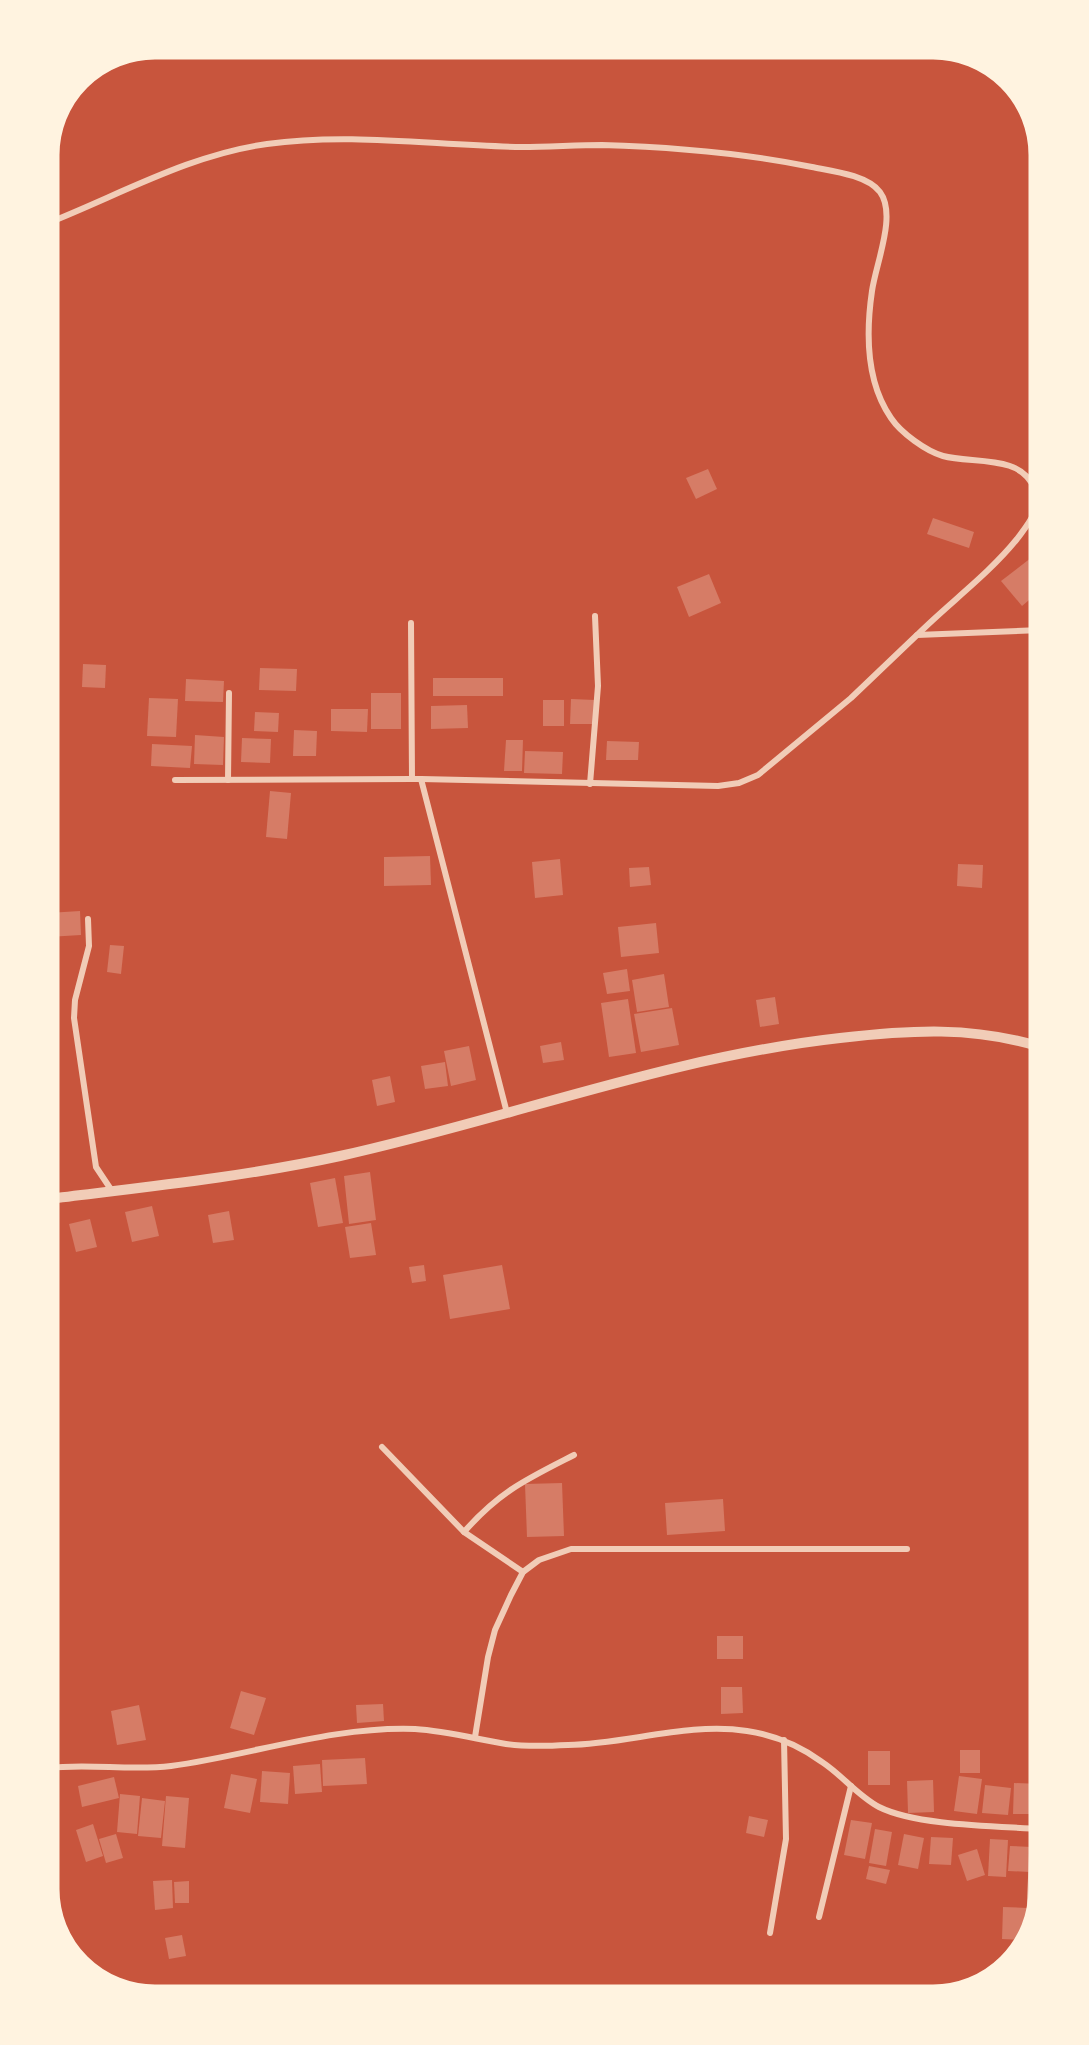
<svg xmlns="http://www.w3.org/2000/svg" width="1089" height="2045" viewBox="0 0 1089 2045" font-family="'Fira Sans',sans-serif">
	<rect width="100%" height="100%" fill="#c8553d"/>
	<g fill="#d67c66">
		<polygon points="708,469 717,489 696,499 686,478"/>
		<polygon points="933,518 974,532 969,548 927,534"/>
		<polygon points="1036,554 1041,560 1041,590 1022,606 1001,581"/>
		<polygon points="709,574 721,603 689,617 677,587"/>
		<polygon points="83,664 106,665 105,688 82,687"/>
		<polygon points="260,668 297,669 296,691 259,690"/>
		<rect x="433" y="678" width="70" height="18"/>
		<polygon points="186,679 224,681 223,702 185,701"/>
		<rect x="371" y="693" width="30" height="36"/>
		<polygon points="149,698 178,699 176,737 147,736"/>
		<polygon points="571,699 595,700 594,724 570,724"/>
		<rect x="543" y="700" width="21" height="26"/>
		<polygon points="467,705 468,728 431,729 431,706"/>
		<polygon points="331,709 368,709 367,732 331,731"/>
		<polygon points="255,712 279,713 278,732 254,731"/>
		<polygon points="294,730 317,731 316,756 293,756"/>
		<polygon points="195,735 224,737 223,765 194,764"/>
		<polygon points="242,738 271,739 270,763 241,762"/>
		<polygon points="506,740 523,740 522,771 504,771"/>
		<polygon points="607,741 639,742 638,760 606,760"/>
		<polygon points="152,744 192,746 190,768 151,766"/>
		<polygon points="525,751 563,752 562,774 524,773"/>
		<polygon points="270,791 291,793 287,839 266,837"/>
		<polygon points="430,856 431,885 384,886 384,857"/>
		<polygon points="560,859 563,895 535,898 532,862"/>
		<polygon points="958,864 983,865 982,888 957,886"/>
		<polygon points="649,867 651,885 630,887 629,868"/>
		<polygon points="80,911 81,935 48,937 48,913"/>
		<polygon points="656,923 659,953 621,957 618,927"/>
		<polygon points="55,945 59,963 48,965 48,946"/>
		<polygon points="110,945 124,946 121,974 107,972"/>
		<polygon points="627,969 630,991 607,994 603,973"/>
		<polygon points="664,974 669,1007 637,1012 632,980"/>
		<polygon points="775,997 779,1024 760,1027 756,1000"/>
		<polygon points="628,999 636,1053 609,1057 601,1003"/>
		<polygon points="672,1008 679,1045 641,1052 634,1014"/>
		<polygon points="561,1042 564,1060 543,1063 540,1046"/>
		<polygon points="469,1046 476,1080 451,1086 444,1051"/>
		<polygon points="445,1062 448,1086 425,1089 421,1066"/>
		<polygon points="390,1076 395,1102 377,1106 372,1080"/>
		<polygon points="370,1172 376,1220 349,1224 344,1176"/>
		<polygon points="335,1178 343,1223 318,1227 310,1183"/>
		<polygon points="152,1206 159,1236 132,1242 125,1212"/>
		<polygon points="229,1211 234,1240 213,1243 208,1215"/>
		<polygon points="90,1219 97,1247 76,1252 69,1224"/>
		<polygon points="371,1223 376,1255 350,1258 345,1227"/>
		<polygon points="424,1265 426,1281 412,1283 409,1267"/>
		<polygon points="502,1265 510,1309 450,1319 443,1275"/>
		<polygon points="562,1483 564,1536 527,1537 525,1484"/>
		<polygon points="723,1499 725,1531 667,1535 665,1503"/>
		<rect x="717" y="1636" width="26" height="23"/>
		<polygon points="721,1687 742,1687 743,1713 721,1714"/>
		<polygon points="241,1691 266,1698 254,1735 230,1728"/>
		<polygon points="383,1704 384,1721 357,1723 356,1705"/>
		<polygon points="139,1705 146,1740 117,1745 111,1711"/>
		<rect x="960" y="1750" width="20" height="23"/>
		<rect x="868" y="1751" width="22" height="34"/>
		<polygon points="365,1758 367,1784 323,1786 322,1760"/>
		<polygon points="320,1764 322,1792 295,1794 293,1766"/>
		<polygon points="262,1771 290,1773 288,1804 260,1802"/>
		<polygon points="231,1774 257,1779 250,1813 224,1808"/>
		<polygon points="959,1776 982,1779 977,1814 954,1811"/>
		<polygon points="114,1777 119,1798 82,1807 78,1786"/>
		<polygon points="933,1780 934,1812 908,1813 907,1781"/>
		<polygon points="1014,1783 1041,1784 1041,1814 1013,1814"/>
		<polygon points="985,1785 1011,1788 1008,1815 982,1813"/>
		<polygon points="120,1794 140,1796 137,1834 117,1832"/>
		<polygon points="166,1796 189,1798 185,1848 162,1846"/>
		<polygon points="142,1798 165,1801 161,1838 138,1836"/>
		<polygon points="749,1816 768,1820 764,1837 746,1833"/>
		<polygon points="851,1820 872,1823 865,1859 844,1855"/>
		<polygon points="93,1824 103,1856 86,1862 76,1830"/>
		<polygon points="875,1829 892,1832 886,1866 869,1863"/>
		<polygon points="116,1834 123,1858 106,1863 99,1839"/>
		<polygon points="904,1834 924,1838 918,1869 898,1865"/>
		<polygon points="931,1837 953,1838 951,1865 929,1864"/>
		<polygon points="1035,1838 1041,1838 1041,1874 1032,1873"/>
		<polygon points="990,1839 1008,1840 1006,1877 988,1876"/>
		<polygon points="1010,1846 1032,1847 1030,1872 1008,1871"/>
		<polygon points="48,1849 54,1873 48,1875"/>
		<polygon points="977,1849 985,1875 967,1881 958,1855"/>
		<polygon points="869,1866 890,1870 886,1884 866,1879"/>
		<polygon points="172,1880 173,1908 155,1910 153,1881"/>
		<polygon points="189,1881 189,1903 175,1903 174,1882"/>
		<polygon points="1003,1907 1028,1908 1026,1940 1002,1939"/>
		<polygon points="182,1935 186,1956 169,1959 165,1938"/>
	</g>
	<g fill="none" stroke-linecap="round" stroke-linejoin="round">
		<g stroke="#f1ccb7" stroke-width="6">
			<path d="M48 223C119 195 191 154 267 144 352 132 437 146 522 147 549 147 576 145 602 145 673 147 743 153 812 167 832 171 867 175 880 192 897 215 876 263 872 291 866 332 866 382 891 418 901 433 926 451 943 456 972 464 1021 454 1034 488 1042 509 1029 523 1017 539 988 575 949 603 917 635"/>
			<polyline points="411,623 412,779 421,779 507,1113"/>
			<polyline points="421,779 718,786 739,783 758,775 851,698 917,635 1041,630"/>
			<polyline points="175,780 412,779"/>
			<polyline points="228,780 229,693"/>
			<polyline points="590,784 598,686 595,616"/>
			<polyline points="88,919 89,946 75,1000 74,1018 96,1167 112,1191"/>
			<polyline points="382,1447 464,1532 523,1572"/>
			<path d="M464 1532C500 1491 527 1479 574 1455"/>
			<polyline points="475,1737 488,1657 495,1630 511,1595 523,1572 539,1560 571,1549 907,1549"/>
			<path d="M48 1768C89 1763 130 1771 171 1766 252 1755 332 1726 415 1729 446 1731 476 1739 506 1744 526 1747 548 1746 568 1745 627 1744 688 1722 747 1731 774 1735 800 1746 822 1762 842 1775 858 1796 879 1807 917 1826 997 1826 1041 1829"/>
			<polyline points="819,1917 851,1786"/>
			<polyline points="1029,1928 1033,1828"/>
			<polyline points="770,1933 786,1839 784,1740"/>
		</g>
		<path stroke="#f1ccb7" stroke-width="10" d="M48 1199C145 1187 244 1177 340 1156 508 1119 669 1057 840 1038 911 1030 972 1026 1041 1047"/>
	</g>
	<path d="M0 0H1089V2045H0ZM155 58H933A97 97 0 0 1 1030 155V1889A97 97 0 0 1 933 1986H155A97 97 0 0 1 58 1889V155A97 97 0 0 1 155 58Z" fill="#fff3e0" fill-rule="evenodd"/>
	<path fill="none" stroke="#fff3e0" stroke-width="3" d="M155 58H933A97 97 0 0 1 1030 155V1889A97 97 0 0 1 933 1986H155A97 97 0 0 1 58 1889V155A97 97 0 0 1 155 58Z"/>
</svg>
